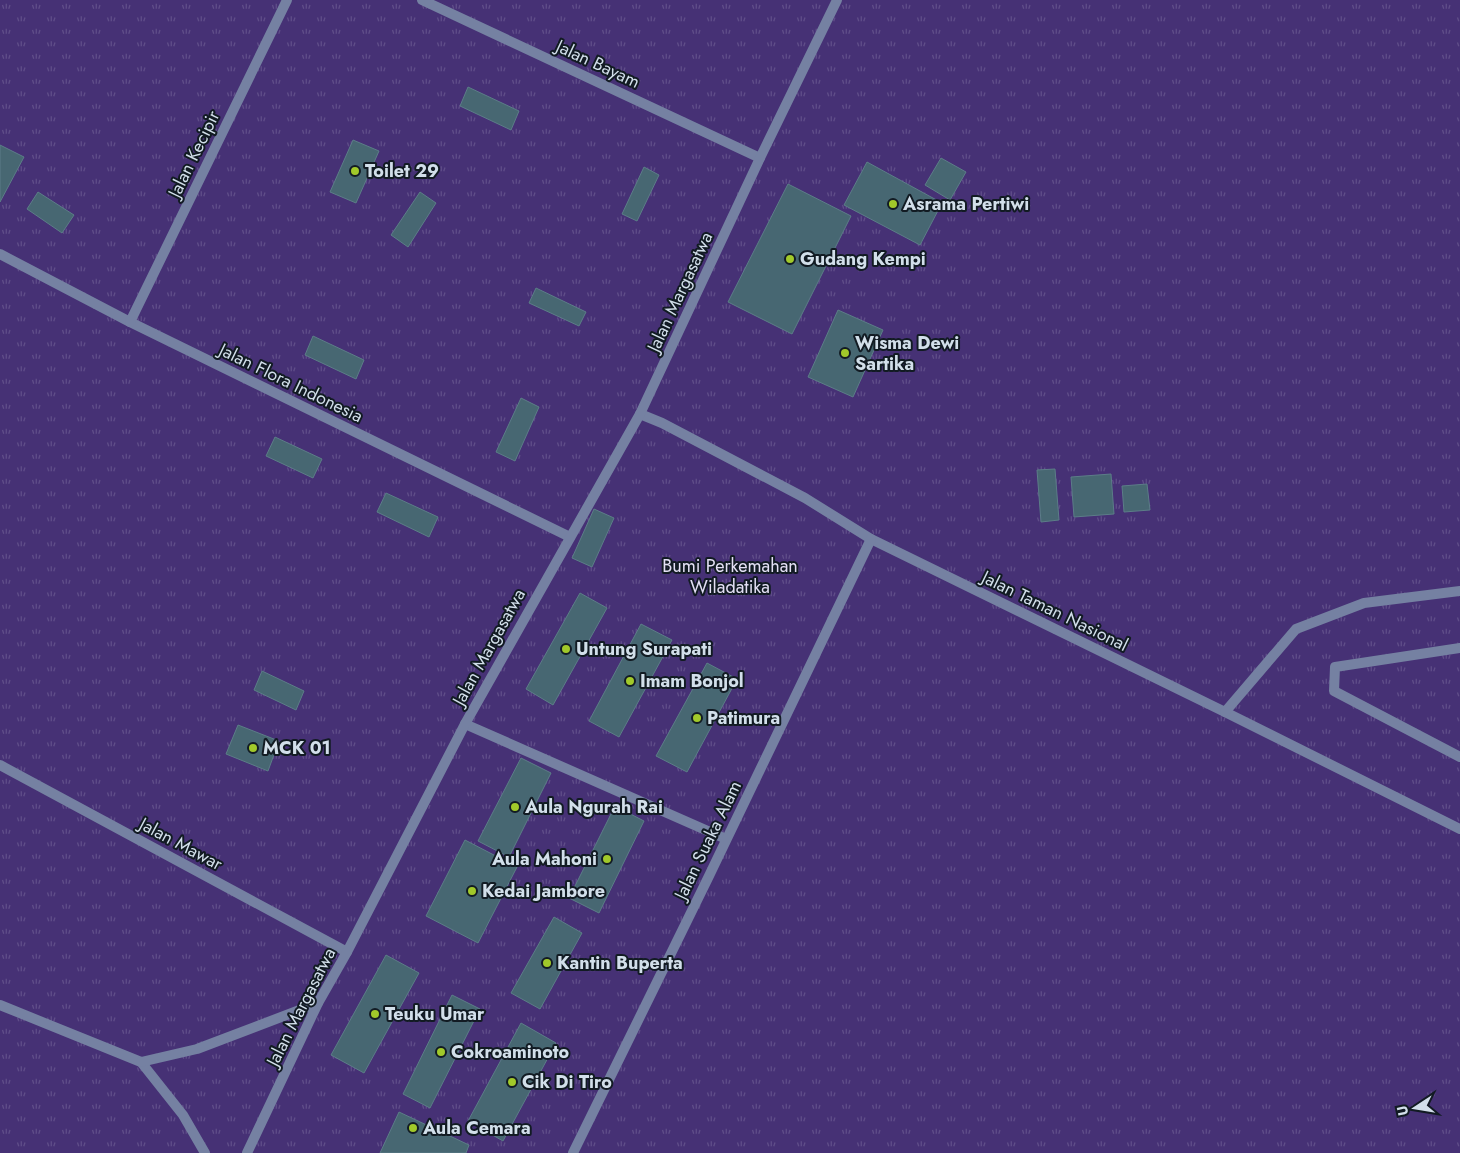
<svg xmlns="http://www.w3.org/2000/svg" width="1460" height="1153" viewBox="0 0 1460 1153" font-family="Jost,sans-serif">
	<defs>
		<pattern id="grass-tufts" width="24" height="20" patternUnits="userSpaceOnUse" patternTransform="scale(1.25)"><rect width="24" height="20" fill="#463175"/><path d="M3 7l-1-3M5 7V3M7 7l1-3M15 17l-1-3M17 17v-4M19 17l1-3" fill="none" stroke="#604e89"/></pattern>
	</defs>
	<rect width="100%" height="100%" fill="#203446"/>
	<rect fill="url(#grass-tufts)" x="0" y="0" width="1460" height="1153"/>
	<g fill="#476772" stroke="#5c7d88">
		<polygon points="468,87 519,111 511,130 460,106"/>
		<polygon points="353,140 379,151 356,203 330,192"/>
		<polygon points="0,145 24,157 0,202"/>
		<polygon points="941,158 966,172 950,200 925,185"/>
		<polygon points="867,162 942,203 920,245 844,205"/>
		<polygon points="644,167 659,175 637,221 622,214"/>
		<polygon points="788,184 851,216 792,334 728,302"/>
		<polygon points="38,192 74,215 62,233 27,209"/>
		<polygon points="420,192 436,203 408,247 391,235"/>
		<polygon points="536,288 586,312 579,326 529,303"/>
		<polygon points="838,310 883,330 853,397 808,377"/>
		<polygon points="313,336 364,360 356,379 305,355"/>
		<polygon points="521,398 539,407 515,461 496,452"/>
		<polygon points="275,437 322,459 313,478 266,456"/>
		<polygon points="1055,469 1059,520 1041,522 1037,470"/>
		<polygon points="1111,474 1114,514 1074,517 1071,477"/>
		<polygon points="1147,484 1150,510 1124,512 1122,486"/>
		<polygon points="386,493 438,517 429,537 377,512"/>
		<polygon points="594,509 614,518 592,567 572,558"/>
		<polygon points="580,593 607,608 553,705 526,689"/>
		<polygon points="641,624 672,640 619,737 589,721"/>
		<polygon points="707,663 737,679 687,772 656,756"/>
		<polygon points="262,671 304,691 296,710 254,690"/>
		<polygon points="238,725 279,741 268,771 226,754"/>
		<polygon points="521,758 551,773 509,857 478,841"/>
		<polygon points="615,806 644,821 599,913 569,898"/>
		<polygon points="465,840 517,867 478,943 426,916"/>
		<polygon points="554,917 582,933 540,1009 511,993"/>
		<polygon points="386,955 419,973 364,1073 331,1055"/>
		<polygon points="452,995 480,1009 430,1108 403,1094"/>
		<polygon points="521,1023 556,1043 503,1141 468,1121"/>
		<polygon points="399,1112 469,1145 466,1153 380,1153"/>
	</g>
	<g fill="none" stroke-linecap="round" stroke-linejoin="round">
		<polyline stroke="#7581a2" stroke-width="10" points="1460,648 1335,667 1334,691 1460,757"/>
		<g stroke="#7581a2" stroke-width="10">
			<polyline points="422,0 760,158"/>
			<polyline points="0,254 130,322 570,537"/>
			<polyline points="130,322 287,0"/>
			<polyline points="640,414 662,423 805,498 871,539 1225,712 1460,829"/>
			<polyline points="1225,712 1296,629 1364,603 1460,591"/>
			<polyline points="465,724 726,839"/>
			<polyline points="0,765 347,952"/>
			<polyline points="0,1005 141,1062 183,1115 205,1153"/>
			<polyline points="141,1062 197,1049 318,1003"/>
			<polyline points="247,1153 318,1003 347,952 465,724 640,414 760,158 837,0"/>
			<polyline points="573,1153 708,878 871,539"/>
		</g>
	</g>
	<g fill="#a1c92a" stroke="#121b23" stroke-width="2">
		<circle cx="355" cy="171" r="5"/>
		<circle cx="893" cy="204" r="5"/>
		<circle cx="790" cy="259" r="5"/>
		<circle cx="845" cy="353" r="5"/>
		<circle cx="566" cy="649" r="5"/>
		<circle cx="630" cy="681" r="5"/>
		<circle cx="697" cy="718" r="5"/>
		<circle cx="253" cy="748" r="5"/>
		<circle cx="515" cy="807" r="5"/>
		<circle cx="607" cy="859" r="5"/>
		<circle cx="472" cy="891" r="5"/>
		<circle cx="547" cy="963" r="5"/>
		<circle cx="375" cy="1014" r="5"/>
		<circle cx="441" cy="1052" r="5"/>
		<circle cx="512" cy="1082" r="5"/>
		<circle cx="413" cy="1128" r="5"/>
	</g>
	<g text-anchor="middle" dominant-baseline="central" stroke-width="4" stroke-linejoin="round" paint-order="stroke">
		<g font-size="18" fill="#d2dfea" stroke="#121b23">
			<text transform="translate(598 64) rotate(25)">Jalan Bayam</text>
			<text transform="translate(194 154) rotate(-64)">Jalan Kecipir</text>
			<text transform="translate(680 292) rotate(-65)">Jalan Margasatwa</text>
			<text transform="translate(291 383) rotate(26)">Jalan Flora Indonesia</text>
			<text transform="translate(1055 611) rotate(26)">Jalan Taman Nasional</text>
			<text transform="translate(489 647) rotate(-61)">Jalan Margasatwa</text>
			<text transform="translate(708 840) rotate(-64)">Jalan Suaka Alam</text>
			<text transform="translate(181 844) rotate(28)">Jalan Mawar</text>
			<text transform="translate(301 1007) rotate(-63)">Jalan Margasatwa</text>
		</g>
		<g font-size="18" font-weight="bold" fill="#d2dfea" stroke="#121b23" text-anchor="start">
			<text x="365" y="171">Toilet 29</text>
			<text x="903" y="204">Asrama Pertiwi</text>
			<text x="800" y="259">Gudang Kempi</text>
			<text x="855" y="343">Wisma Dewi<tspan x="855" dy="21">Sartika</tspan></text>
			<text x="576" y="649">Untung Surapati</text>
			<text x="640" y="681">Imam Bonjol</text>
			<text x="707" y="718">Patimura</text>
			<text x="263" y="748">MCK 01</text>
			<text x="525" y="807">Aula Ngurah Rai</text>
			<text x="597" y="859" text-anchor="end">Aula Mahoni</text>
			<text x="482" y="891">Kedai Jambore</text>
			<text x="557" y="963">Kantin Buperta</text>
			<text x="385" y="1014">Teuku Umar</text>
			<text x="451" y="1052">Cokroaminoto</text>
			<text x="522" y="1082">Cik Di Tiro</text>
			<text x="423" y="1128">Aula Cemara</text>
		</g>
		<g font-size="18" fill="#e4e0f5" stroke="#121b23">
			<text x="730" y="566">Bumi Perkemahan<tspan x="730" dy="21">Wiladatika</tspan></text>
		</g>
	</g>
	<g transform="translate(1415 1108) rotate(258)" stroke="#121b23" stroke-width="4" paint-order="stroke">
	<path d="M0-4L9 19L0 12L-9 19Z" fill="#d2dfea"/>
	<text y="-8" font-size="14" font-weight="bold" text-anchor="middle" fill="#d2dfea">U</text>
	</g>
</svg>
